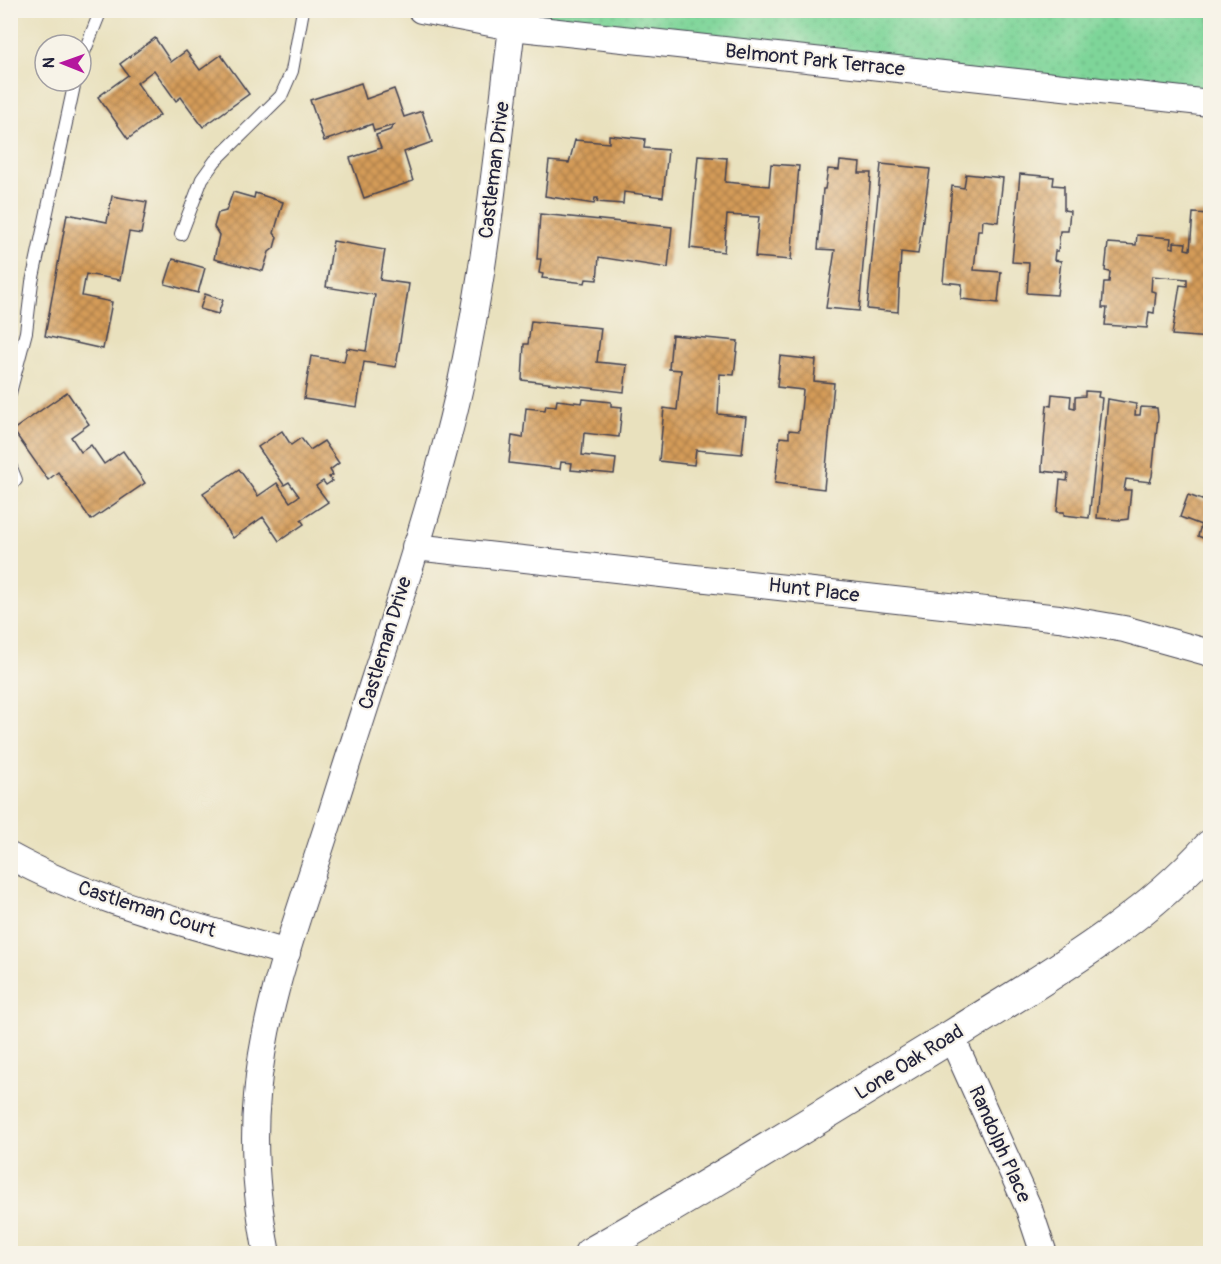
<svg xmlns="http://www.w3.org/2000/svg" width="1221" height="1264" viewBox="0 0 1221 1264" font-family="Pangolin,sans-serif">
	<defs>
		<pattern id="park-dots" width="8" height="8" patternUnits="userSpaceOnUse" patternTransform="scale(1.5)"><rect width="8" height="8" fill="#7ed599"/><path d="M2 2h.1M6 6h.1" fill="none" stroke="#6db785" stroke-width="1.8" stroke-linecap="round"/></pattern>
		<pattern id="building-cross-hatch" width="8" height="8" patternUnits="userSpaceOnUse" patternTransform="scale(1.5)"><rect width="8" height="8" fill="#d49b58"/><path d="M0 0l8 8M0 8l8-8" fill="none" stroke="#ac7e4a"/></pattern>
	</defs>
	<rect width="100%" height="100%" fill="#f7f3e8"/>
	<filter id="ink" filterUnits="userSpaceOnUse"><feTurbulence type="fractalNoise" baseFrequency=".0167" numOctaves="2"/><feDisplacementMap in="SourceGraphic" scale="12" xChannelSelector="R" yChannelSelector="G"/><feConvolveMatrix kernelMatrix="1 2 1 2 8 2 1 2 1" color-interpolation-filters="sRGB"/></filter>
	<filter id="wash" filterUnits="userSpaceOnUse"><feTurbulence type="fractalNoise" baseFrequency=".008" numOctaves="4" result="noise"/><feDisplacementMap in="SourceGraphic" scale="24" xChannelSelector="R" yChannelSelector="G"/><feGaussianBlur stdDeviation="1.35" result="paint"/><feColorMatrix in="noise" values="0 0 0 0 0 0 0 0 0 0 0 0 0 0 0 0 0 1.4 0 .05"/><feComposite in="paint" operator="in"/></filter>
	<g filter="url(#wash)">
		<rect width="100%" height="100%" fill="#e9e1be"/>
		<polygon fill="url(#park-dots)" stroke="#507c6a" stroke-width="1.5" points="514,10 1210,11 1210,103 512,27"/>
		<g id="blocks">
			<g fill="url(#building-cross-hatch)">
				<polygon points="155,38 171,62 186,51 200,70 221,55 249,94 203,127 181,97 176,101 154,70 137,83 160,115 128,139 98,97 128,75 120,64"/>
				<polygon points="361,83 366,99 394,89 404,117 422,111 432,142 404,152 413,181 364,198 350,158 381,148 376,135 390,130 394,125 374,131 372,124 324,141 310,100"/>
				<polygon points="609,135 645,139 644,148 668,150 663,197 624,192 623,204 597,202 598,198 595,198 594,204 545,196 549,161 569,163 575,140 609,143"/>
				<polygon points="698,156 727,158 725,182 769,186 771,164 799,166 791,260 755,257 759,217 727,215 724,252 690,248"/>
				<polygon points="840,161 860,163 859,173 871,173 859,311 826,308 835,250 818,249 823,189 825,189 828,169 839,170"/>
				<polygon points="881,164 930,169 918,254 901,252 898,312 867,309"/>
				<polygon points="966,174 1003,178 998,222 983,220 982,230 978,230 974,270 1001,272 998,303 961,299 962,284 943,282 952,186 964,188"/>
				<polygon points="1020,174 1054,177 1053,185 1064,186 1064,210 1070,211 1068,231 1060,231 1058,251 1055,251 1054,260 1061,261 1057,295 1027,293 1029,263 1012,262"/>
				<polygon points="233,192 254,198 255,193 283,202 274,233 277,237 274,248 269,252 263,271 214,259 219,235 214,227 218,213 226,211"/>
				<polygon points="112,196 147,202 141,234 129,232 120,280 86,274 82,296 112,302 103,349 45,336 67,214 107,222"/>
				<polygon points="1193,213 1210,214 1210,338 1172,335 1180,285 1187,286 1187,279 1152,276 1151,291 1156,292 1154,313 1149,312 1147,328 1105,325 1107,308 1102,308 1104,282 1109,282 1110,272 1105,271 1108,243 1136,245 1137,235 1171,238 1170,247 1174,248 1174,242 1186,243 1185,249 1190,250"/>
				<polygon points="540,214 672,227 668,268 599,257 597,280 586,279 585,283 542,278 543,274 539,273 541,259 537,259"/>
				<polygon points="333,241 385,250 380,280 409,284 396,367 364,362 357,407 304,399 311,356 344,362 347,348 366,351 375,295 326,287"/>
				<polygon points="173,259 205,268 198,293 165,284"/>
				<polygon points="205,294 223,300 218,314 200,309"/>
				<polygon points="531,321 601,328 597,362 627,365 624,392 522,380 524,344 528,344"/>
				<polygon points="672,335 738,341 734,375 720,374 718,414 746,417 742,454 696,450 694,465 659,461 664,408 677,410 681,370 669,369"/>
				<polygon points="780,356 816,360 814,381 834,383 824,489 775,483 780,437 789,438 789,430 799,431 803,390 777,387"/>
				<polygon points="1085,391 1099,392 1098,397 1102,398 1089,518 1064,515 1064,512 1057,512 1060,480 1067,481 1068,474 1042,471 1042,466 1047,405 1051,406 1052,394 1071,396 1070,407 1075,408 1075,397 1085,396"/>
				<polygon points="67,392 89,424 71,437 81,452 91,445 104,464 123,451 145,483 91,520 58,472 48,480 13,430"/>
				<polygon points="583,399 611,402 611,406 622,407 619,437 584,433 582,455 616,459 614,474 571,470 572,463 561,462 560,469 509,463 512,436 523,438 526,408 545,410 546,405 556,406 557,400 582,403"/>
				<polygon points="1108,399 1136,404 1135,415 1140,415 1141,407 1157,408 1158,417 1152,476 1150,482 1126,479 1124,490 1131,490 1128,519 1121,520 1097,518"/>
				<polygon points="282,431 291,445 301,438 310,450 324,441 339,463 330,470 333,475 329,477 332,481 326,485 323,481 316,486 328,502 301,520 304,524 279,541 263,517 233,538 203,493 239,469 258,496 277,483 290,502 299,496 289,482 284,485 258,447"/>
				<polygon points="1210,487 1210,541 1198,536 1201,525 1180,517 1188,495 1205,501"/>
			</g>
		</g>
	</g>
	<g filter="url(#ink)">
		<use href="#blocks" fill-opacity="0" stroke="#403f4f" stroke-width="1.5"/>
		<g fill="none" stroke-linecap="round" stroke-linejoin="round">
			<defs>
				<g id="service">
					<polyline points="81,60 101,10"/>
					<polyline points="181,234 202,179 215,161 281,96 292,71 303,10"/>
					<polyline points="10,393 26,332 32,282 75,81"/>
					<polyline points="10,465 16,480"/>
				</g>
				<g id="minor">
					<polyline points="421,10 512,27 1210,103"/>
					<polyline points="415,547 1059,618 1124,629 1210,653"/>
					<path d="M10 856C95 903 195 925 287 953"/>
					<polyline points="951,1036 1029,1209 1044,1254"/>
					<path d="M267 1254C257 1202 252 1148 257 1096 264 1002 301 910 329 821 368 694 413 568 447 440 483 305 495 165 512 27"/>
				</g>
				<path id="tertiary" d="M590 1254C713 1184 832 1109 952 1036 1042 979 1138 926 1210 846"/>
			</defs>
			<use href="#service" stroke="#403f4f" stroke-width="14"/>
			<use href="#minor" stroke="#403f4f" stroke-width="28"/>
			<use href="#tertiary" stroke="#403f4f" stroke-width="34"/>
			<use href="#service" stroke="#fff" stroke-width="12"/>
			<use href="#minor" stroke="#fff" stroke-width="26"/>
			<use href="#tertiary" stroke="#fff" stroke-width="32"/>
		</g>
	</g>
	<g text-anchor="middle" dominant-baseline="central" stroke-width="4.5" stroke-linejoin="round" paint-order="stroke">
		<g font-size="20" fill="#22223b" stroke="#f7f3e8">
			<text transform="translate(815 60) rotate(6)">Belmont Park Terrace</text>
			<text transform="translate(494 170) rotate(-83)">Castleman Drive</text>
			<text transform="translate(814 590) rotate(7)">Hunt Place</text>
			<text transform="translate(385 643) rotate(-73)">Castleman Drive</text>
			<text transform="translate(147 909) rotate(18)">Castleman Court</text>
			<text transform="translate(909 1062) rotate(-32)">Lone Oak Road</text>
			<text transform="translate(1000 1144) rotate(66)">Randolph Place</text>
		</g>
	</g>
	<rect width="1221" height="1264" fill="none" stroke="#f7f3e8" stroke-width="36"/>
	<g transform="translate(63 63) rotate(271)"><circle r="28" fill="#f7f3e8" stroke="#a29fa3" stroke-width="1.5"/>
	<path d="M0-4.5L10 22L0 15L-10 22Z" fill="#b5179e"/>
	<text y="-9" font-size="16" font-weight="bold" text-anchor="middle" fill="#22223b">N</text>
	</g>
</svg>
